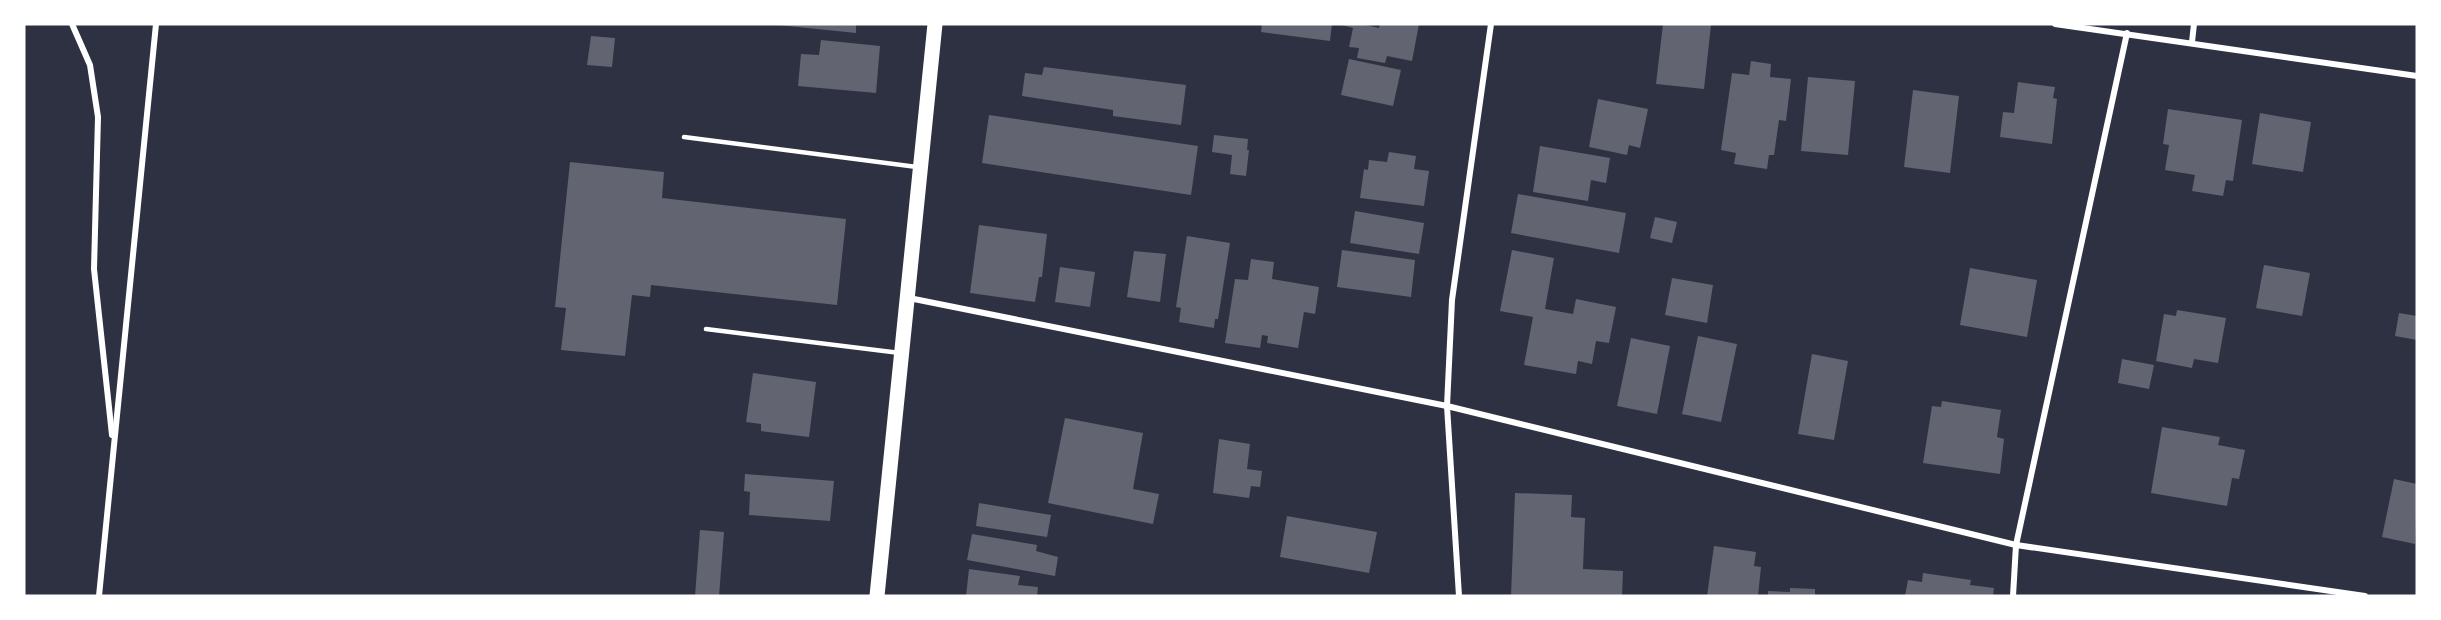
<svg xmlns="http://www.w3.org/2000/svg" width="2441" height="620" viewBox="0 0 2441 620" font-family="Karla,sans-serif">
	<rect width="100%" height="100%" fill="#2d3142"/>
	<g fill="#626471">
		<polygon points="768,24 856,24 856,33"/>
		<polygon points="1262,24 1332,24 1330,41 1261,32"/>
		<polygon points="1338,24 1361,24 1379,28 1380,24 1419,24 1412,61 1387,56 1385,63 1357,58 1359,48 1349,47 1353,28"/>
		<polygon points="1663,24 1711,25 1704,89 1656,84"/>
		<polygon points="591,36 615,38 612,67 587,65"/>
		<polygon points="821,40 880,46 876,93 798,86 801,54 819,55"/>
		<polygon points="1349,59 1401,70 1393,106 1341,95"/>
		<polygon points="1751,61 1771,64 1770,77 1791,79 1786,121 1779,120 1774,155 1769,155 1767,169 1734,164 1736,153 1721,150 1732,73 1749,75"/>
		<polygon points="1044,67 1186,85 1181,125 1113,116 1113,110 1022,96 1025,73 1042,75"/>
		<polygon points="1808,77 1855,81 1848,155 1801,151"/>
		<polygon points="2018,82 2055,87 2053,98 2057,99 2052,144 2000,137 2003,112 2014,113"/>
		<polygon points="1913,90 1959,96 1950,173 1904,167"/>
		<polygon points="1598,99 1648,109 1640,148 1629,145 1627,155 1589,147"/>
		<polygon points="2168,109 2242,120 2233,181 2226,180 2223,196 2192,191 2195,175 2165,170 2169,145 2163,144"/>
		<polygon points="2260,113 2311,122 2303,172 2252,164"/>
		<polygon points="989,115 1198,146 1191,195 982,163"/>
		<polygon points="1214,135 1248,139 1247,150 1249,150 1246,176 1230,174 1232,155 1212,152"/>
		<polygon points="1540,146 1610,158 1606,183 1591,180 1588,201 1533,192"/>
		<polygon points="1389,152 1416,156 1414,169 1429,171 1424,206 1360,198 1364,169 1368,170 1369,160 1387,162"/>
		<polygon points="570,162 664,172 662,198 846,219 837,305 651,285 650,297 632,295 625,356 561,350 566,308 555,307"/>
		<polygon points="1518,194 1626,213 1619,253 1511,233"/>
		<polygon points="1355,211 1424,223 1419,254 1350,243"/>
		<polygon points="1655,217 1677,222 1672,243 1650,238"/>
		<polygon points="979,225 1047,234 1042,277 1039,277 1035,302 970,293"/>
		<polygon points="1187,236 1230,243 1218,319 1215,319 1214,328 1179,322 1181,308 1176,307"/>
		<polygon points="1342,250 1415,260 1411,297 1337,287"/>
		<polygon points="1512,250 1554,258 1545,309 1573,314 1576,299 1616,307 1609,343 1596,341 1592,364 1578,361 1576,374 1524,365 1533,317 1500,311"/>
		<polygon points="1134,251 1166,254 1160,302 1127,297"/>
		<polygon points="1251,259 1274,262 1272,279 1319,287 1315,314 1304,312 1298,348 1267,343 1268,336 1262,335 1260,348 1225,343 1235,279 1248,280"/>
		<polygon points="2264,265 2310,273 2302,316 2256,308"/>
		<polygon points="1060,267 1095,272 1090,307 1055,302"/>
		<polygon points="1970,268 2037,280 2027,337 1960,325"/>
		<polygon points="1672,278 1713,285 1707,323 1665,315"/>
		<polygon points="2177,310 2226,318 2218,363 2194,359 2192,368 2156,361 2164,314 2176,316"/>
		<polygon points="2399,313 2417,316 2417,340 2395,336"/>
		<polygon points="1698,336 1737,344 1721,422 1682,414"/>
		<polygon points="1631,338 1670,346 1657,414 1617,406"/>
		<polygon points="1812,354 1848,361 1834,440 1798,434"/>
		<polygon points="2122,359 2154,365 2149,389 2118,383"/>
		<polygon points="753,373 816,382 809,437 761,431 761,424 746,422"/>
		<polygon points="1942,401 2001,410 1997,437 2004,439 2000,474 1923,463 1932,406 1941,407"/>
		<polygon points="1065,418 1143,433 1133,489 1159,494 1153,524 1048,503"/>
		<polygon points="2162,427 2220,437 2218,445 2245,450 2239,479 2232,478 2227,506 2151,493"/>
		<polygon points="1219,439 1250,444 1247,469 1262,471 1260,487 1251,486 1249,498 1213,493"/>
		<polygon points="745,474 834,481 830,521 749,515 750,492 744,491"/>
		<polygon points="2394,479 2417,484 2415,544 2382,537"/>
		<polygon points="1515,493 1572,495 1571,517 1585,518 1583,569 1623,571 1622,596 1511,596"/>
		<polygon points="979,503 1051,515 1047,537 976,526"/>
		<polygon points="1287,516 1377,532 1369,573 1280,557"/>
		<polygon points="700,530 724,532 719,596 695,596"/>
		<polygon points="972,534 1037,545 1036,551 1058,557 1055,576 967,560"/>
		<polygon points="1714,546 1756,552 1754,566 1761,567 1758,596 1707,596"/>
		<polygon points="969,569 1020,576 1018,585 1038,587 1037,596 966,596"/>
		<polygon points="1923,573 1971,580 1970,585 1994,588 1993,596 1905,596 1908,580 1922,582"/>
		<polygon points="1790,588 1815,589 1815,596 1768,596 1768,591 1790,592"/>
	</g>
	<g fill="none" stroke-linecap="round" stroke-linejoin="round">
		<g stroke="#fff" stroke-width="4.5">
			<polyline points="684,137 917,167"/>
			<polyline points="706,329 900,353"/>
		</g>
		<g stroke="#fff" stroke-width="6">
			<polyline points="72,24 90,65 98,117 94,269 112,435"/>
			<polyline points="2055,24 2417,76"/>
			<polyline points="2192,42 2194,24"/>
			<polyline points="909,298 1447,406 2016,545 2365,596"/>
			<polyline points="99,596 156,24"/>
			<polyline points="1459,596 1447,406 1452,300 1491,24"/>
			<polyline points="2013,596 2016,545 2127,33"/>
		</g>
		<polyline stroke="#fff" stroke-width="15" points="877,596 935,24"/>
	</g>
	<rect width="2441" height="620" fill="none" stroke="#ffffff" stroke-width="51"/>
</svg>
